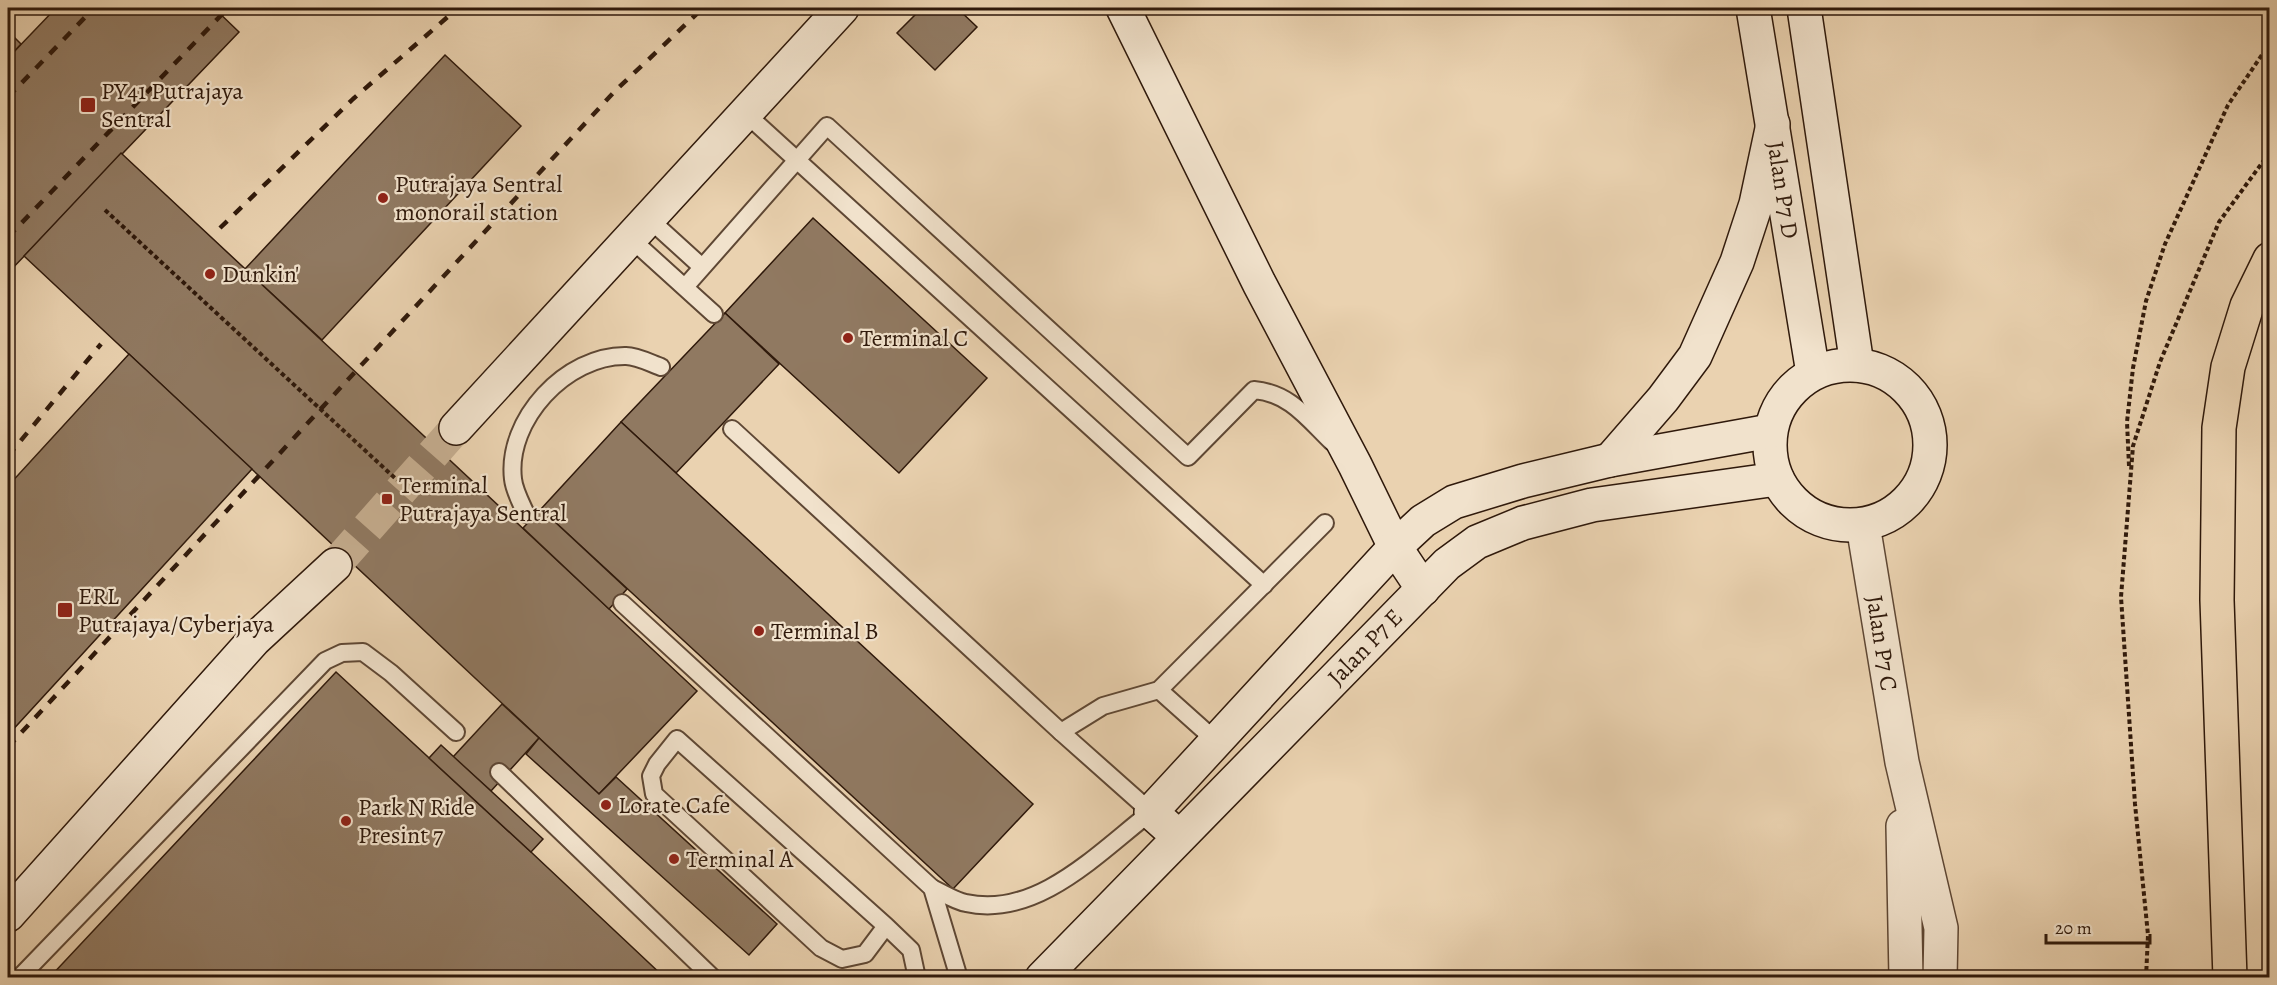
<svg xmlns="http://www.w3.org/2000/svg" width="2277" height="985" viewBox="0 0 2277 985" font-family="Alegreya,serif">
	<rect width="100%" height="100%" fill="#ead2b0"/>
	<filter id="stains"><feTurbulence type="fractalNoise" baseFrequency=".00333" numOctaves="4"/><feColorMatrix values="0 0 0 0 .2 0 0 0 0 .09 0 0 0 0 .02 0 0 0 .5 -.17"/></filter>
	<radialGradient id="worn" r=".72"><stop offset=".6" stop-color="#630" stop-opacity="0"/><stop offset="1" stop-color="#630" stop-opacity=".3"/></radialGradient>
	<g fill="#907961" stroke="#2f190b" stroke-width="1.5">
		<polygon points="56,8 214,8 239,32 8,273 8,58"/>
		<polygon points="922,8 957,8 977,27 935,70 897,33"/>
		<polygon points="8,31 21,44 8,58"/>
		<polygon points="445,55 521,126 322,340 245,269"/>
		<polygon points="121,153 697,691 599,794 24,256"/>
		<polygon points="813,218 987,378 899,473 725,313"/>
		<polygon points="725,313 779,364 676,473 621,422"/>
		<polygon points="129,354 252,469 8,735 8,486"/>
		<polygon points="621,422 1033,804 953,889 541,509"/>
		<polygon points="541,509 627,589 609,609 523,528"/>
		<polygon points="336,672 531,852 665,978 49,978"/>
		<polygon points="502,704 539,738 491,791 453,757"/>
		<polygon points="539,738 599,794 616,777 777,924 749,955 526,754"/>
		<polygon points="441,745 543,839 531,852 429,758"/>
	</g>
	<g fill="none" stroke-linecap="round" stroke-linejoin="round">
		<polyline stroke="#c5ad8f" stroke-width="33" stroke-dasharray="33 16" stroke-linecap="butt" points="335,565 456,428"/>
		<defs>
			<g id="lane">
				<polyline points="744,112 1264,585"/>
				<polyline points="648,218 702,267"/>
				<polyline points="630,238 714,314"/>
				<path d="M685 287 827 126 1188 457 1254 390C1290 393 1308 419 1332 442"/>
				<path d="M732 429 1061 732 1151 812C1099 852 1037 919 966 903 955 901 943 893 932 888"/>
				<path d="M526 514C521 503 514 490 513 479 506 420 566 355 626 356 637 356 650 363 661 367"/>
				<polyline points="622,603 932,888 959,978"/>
				<polyline points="1159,690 1216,741"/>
				<polyline points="1061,732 1103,706 1159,690 1325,523"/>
				<polyline points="499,772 713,978"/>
				<polyline points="886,926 865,954 842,959 821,948 654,794 651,776 657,764 677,739 886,926 911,950 917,978"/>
				<polyline points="19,978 325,661 342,653 363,652 391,673 456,732"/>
			</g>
			<g id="street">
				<polyline points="1863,525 1902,762 1941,928 1940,978"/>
				<polyline points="1903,826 1906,978"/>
			</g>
			<g id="secondary">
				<polyline points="1123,8 1259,283 1355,465 1395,547 1423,589"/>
				<polyline points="1753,8 1813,373"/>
				<polyline points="1804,8 1857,365"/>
				<circle cx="1850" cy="445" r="80"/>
				<polyline points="456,428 842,8"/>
				<polyline points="1610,460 1663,399 1695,356 1737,262 1756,204 1773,124"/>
				<polyline points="1179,837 1151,812 1395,547 1423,521 1454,502 1523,481 1610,460 1770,431"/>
				<polyline points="8,915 254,640 335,565"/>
				<polyline points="1042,978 1447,564 1477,542 1523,523 1592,505 1777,479"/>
			</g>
			<polyline id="highway" points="2230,978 2217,600 2219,428 2228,367 2247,306 2270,259"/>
		</defs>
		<use href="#lane" stroke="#5e4734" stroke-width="20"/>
		<use href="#street" stroke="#5e4734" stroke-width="36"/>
		<use href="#secondary" stroke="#2f190b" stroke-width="36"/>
		<use href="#highway" stroke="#2f190b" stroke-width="36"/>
		<g stroke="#2f190b" stroke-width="4" stroke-dasharray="4.5 3" stroke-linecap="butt">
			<polyline points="2129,466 2127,422 2133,368 2146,301 2165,244 2228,105 2270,43"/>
			<polyline points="2146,978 2148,935 2135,804 2121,597 2133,446 2160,362 2219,222 2270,152"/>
		</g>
		<use href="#lane" stroke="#f1e2cc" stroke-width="16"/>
		<use href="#street" stroke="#f1e2cc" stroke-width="33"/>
		<use href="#secondary" stroke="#f1e2cc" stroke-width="33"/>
		<use href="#highway" stroke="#ead2b0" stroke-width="33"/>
		<g stroke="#2f190b" stroke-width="4.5" stroke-dasharray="10 10" stroke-linecap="butt">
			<polyline points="8,97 94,8"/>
			<polyline points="220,228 353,99 458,8"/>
			<polyline points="8,237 228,8"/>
			<polyline points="8,456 101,344"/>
			<polyline points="8,747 615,91 703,8"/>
		</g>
		<polyline stroke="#2f190b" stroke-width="4" stroke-dasharray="4.5 3" stroke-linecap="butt" points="105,210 397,480"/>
	</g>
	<g fill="#8f2418" stroke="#f1e2cc" stroke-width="2">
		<rect x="80" y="97" width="16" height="16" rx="3"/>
		<circle cx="383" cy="198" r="6"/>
		<circle cx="210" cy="274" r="6"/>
		<circle cx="848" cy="338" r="6"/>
		<rect x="381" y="493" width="12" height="12" rx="3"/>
		<rect x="57" y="602" width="16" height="16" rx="3"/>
		<circle cx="759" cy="631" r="6"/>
		<circle cx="606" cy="805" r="6"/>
		<circle cx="346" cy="821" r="6"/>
		<circle cx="674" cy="859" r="6"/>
	</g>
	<g text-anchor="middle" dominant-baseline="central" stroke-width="4.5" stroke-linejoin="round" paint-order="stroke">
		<g font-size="24" fill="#2f190b" stroke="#f1e2cc" text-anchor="start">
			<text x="101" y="91">PY41 Putrajaya<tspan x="101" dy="28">Sentral</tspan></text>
			<text x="395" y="184">Putrajaya Sentral<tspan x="395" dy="28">monorail station</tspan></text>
			<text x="222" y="274">Dunkin'</text>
			<text x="860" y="338">Terminal C</text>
			<text x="399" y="485">Terminal<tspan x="399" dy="28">Putrajaya Sentral</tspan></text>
			<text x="78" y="596">ERL<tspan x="78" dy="28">Putrajaya/Cyberjaya</tspan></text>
			<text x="771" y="631">Terminal B</text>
			<text x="618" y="805">Lorate Cafe</text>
			<text x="358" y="807">Park N Ride<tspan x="358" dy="28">Presint 7</tspan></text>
			<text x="686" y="859">Terminal A</text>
		</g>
		<g font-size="24" fill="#2f190b" stroke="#f1e2cc">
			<text transform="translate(1783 190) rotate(81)">Jalan P7 D</text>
			<text transform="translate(1882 643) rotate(81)">Jalan P7 C</text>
			<text transform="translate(1365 647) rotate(-46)">Jalan P7 E</text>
		</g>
	</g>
	<rect width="2277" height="985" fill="none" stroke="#ead2b0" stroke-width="30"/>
	<rect x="9" y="9" width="2259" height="967" fill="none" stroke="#2f190b" stroke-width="3"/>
	<rect x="15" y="15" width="2247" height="955" fill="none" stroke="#2f190b" stroke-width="1.5"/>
	<path d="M2046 934v9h104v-9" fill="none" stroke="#2f190b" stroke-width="3"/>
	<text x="2055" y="934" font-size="18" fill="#2f190b" stroke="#f1e2cc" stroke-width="4.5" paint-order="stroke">20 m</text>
	<rect width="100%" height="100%" filter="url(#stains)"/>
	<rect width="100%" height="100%" fill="url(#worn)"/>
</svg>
